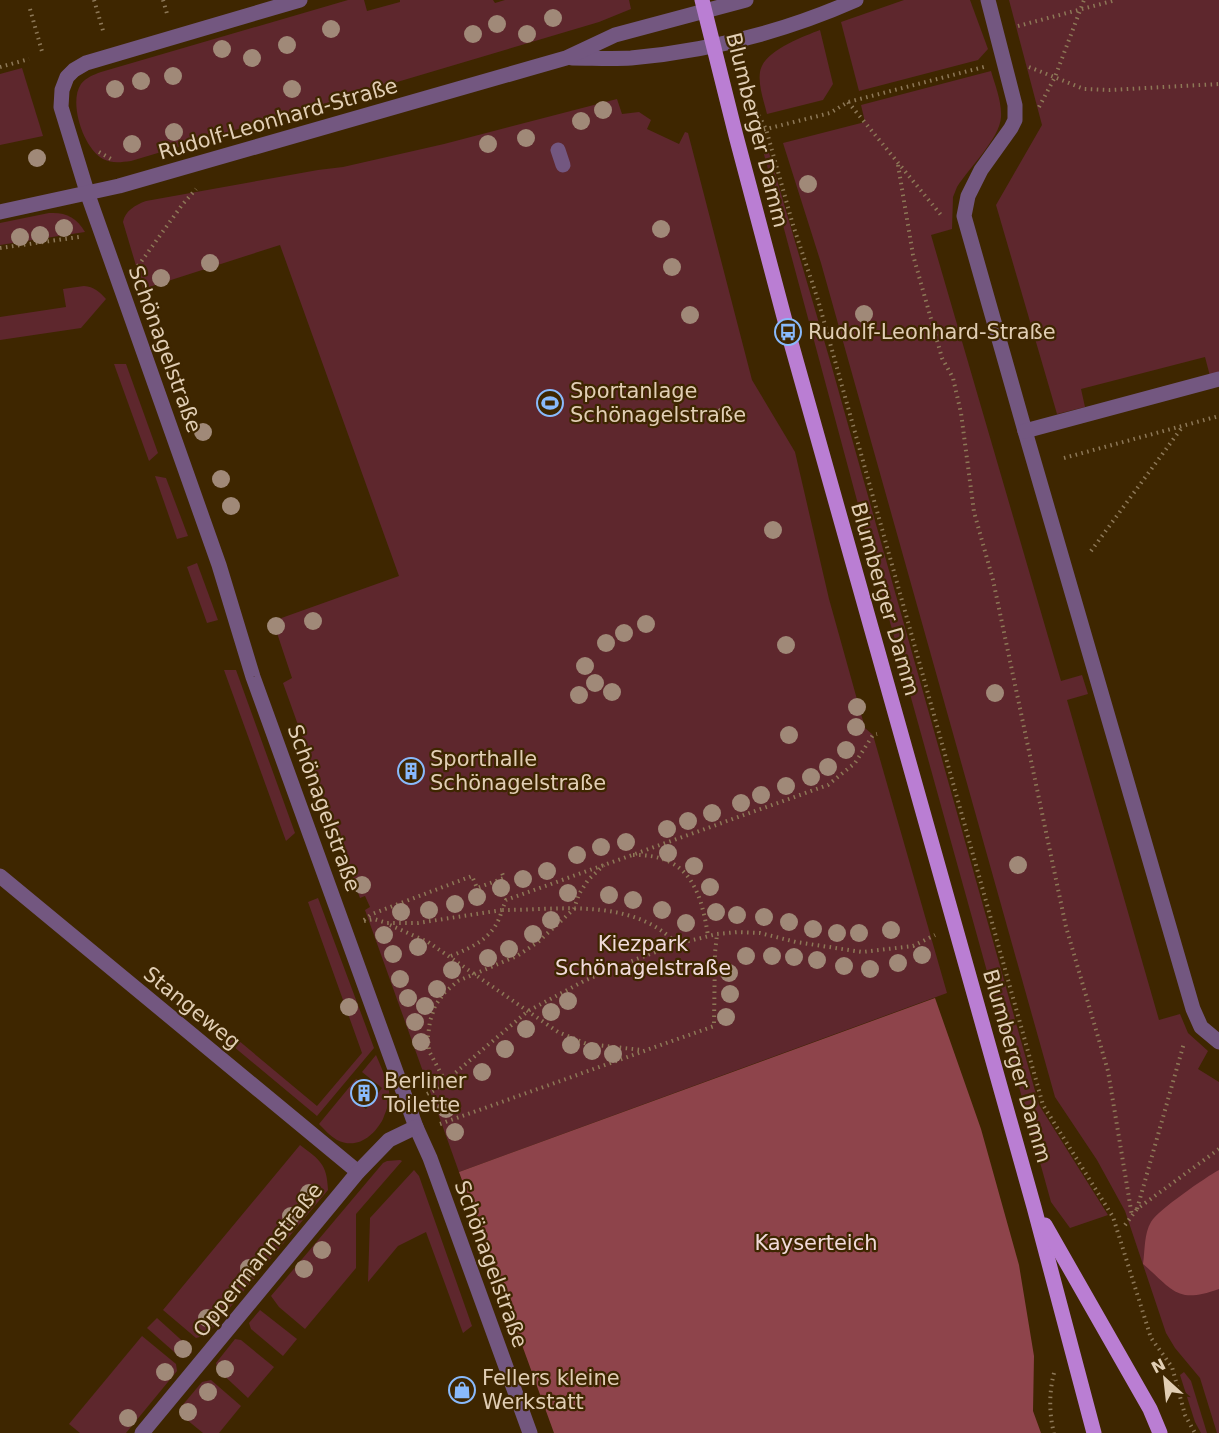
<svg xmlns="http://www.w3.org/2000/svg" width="1219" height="1433" viewBox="0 0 1219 1433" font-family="'DejaVu Sans',sans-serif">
	<rect width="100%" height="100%" fill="#3e2600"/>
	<g fill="#5e272d">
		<path d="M348 0H364L367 11 400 2V0H493L495 3 505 0H629L631 9 599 22 131 161C121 162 113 164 103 159 84 149 68 103 81 84 87 77 93 75 101 72Z"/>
		<polygon points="904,0 970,0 988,49 978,60 859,91 841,22"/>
		<polygon points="1009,0 1219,0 1219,374 1210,376 1205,357 1081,389 1085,407 1057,414 996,205 1042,125"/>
		<path d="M820 30 833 84 823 100 767 114C764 101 758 86 760 72 763 51 802 37 820 30Z"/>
		<polygon points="22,68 43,136 0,145 0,74"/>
		<path d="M991 71C995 85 1002 102 1001 117 1000 138 969 168 957 187L953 197 952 229 931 235 1061 681 1082 675 1088 694 1067 700 1159 1020 1180 1014 1188 1033 1208 1051 1198 1069 1219 1082V1433H1217L1200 1378 1175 1348 1166 1333 1125 1211 1097 1160 1055 1097 821 263 783 143 865 122 861 105Z"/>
		<path d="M617 99 622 114 639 112 651 120 647 129 679 144 685 132 688 133 752 380 795 452 829 599 865 728 873 735 947 993 459 1172 365 910 370 907 365 896 360 898 283 683 292 678 273 621 399 576 280 245 143 289 123 222C125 211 135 205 146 201L318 170 343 167 444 144Z"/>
		<polygon points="767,146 831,364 1039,1105 1108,1215 1070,1228 1051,1202 880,586 762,147"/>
		<path d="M49 213C66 212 76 217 85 232L0 245V223Z"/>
		<path d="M84 286C94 287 99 291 106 299L81 328 0 340V317L66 307 63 289Z"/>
		<polygon points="114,364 126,364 158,453 149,461"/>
		<polygon points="155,476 166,478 188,536 177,539"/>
		<polygon points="197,563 218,620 207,623 187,567"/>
		<polygon points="224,670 236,670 295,833 286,841"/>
		<polygon points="318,898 374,1048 317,1116 203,1021 208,1015 317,1106 362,1053 308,902"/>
		<path d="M376 1055C381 1067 387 1079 389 1091 391 1100 386 1111 383 1119 374 1136 357 1150 337 1140 330 1136 324 1129 319 1124L356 1079 364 1084 352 1099 366 1109 382 1088 362 1072Z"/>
		<path d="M300 1145C320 1160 327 1164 328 1190L207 1335 196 1338 163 1310Z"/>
		<polygon points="400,1160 402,1161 356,1214 356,1268 305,1329 279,1307 271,1296 383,1163 387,1161"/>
		<polygon points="414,1170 419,1176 472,1326 463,1333 426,1232 398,1246 368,1282 370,1218"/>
		<polygon points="260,1310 297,1339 283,1356 251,1329 249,1323"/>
		<polygon points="157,1318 189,1347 192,1353 181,1358 147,1328"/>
		<polygon points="142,1336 176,1364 177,1371 126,1433 80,1433 69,1424"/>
		<polygon points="235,1339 241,1340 274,1367 248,1398 218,1370 216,1363"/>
		<polygon points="1184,1372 1191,1381 1207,1433 1201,1433 1195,1422 1180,1375"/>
		<polygon points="211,1380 241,1406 219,1433 203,1433 181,1415 181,1407 202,1382"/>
	</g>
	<g fill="#8e444b">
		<polygon points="935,998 981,1129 1019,1265 1034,1356 1033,1411 1041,1433 554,1433 459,1172"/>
		<path d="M1219 1170V1289C1177 1304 1174 1291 1143 1264 1145 1251 1144 1233 1151 1222 1158 1210 1206 1177 1219 1170Z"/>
	</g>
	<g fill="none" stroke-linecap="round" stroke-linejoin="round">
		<g stroke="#8d7857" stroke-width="4" stroke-dasharray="1.5 4.5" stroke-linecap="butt">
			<polyline points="94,0 104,34"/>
			<polyline points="163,0 168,17"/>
			<polyline points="30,9 43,55"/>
			<polyline points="1018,26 1116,0"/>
			<polyline points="0,67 29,59"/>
			<polyline points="1029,67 1084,89 1110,90 1219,84"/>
			<polyline points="848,102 941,215"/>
			<polyline points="753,105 766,129 793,225 818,300 1043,1105 1113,1217 1151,1338 1172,1367 1185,1415 1195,1433"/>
			<polyline points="1039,107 1055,77 1084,0"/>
			<polyline points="758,131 830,113 848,102 984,67"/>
			<polyline points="99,152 111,159"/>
			<polyline points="898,165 913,255 942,358 953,378 961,413 974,512 993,580 1066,927 1108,1071 1132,1216"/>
			<polyline points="0,248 79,237"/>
			<polyline points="138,266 182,205 196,189"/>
			<polyline points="1064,458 1219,416"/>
			<polyline points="1091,551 1183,426"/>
			<path d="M633 855C688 854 701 889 708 936"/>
			<polyline points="364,920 372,914 472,876 477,888 504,878 502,873"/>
			<polyline points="364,921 374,919 387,923 418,923 502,910 506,900 828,785 855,763 873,735 877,734"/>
			<polyline points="390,925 428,942 558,1032 587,1044 642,1050"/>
			<path d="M451 956C475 946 495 937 502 910 561 910 632 897 677 944"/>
			<polyline points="445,1081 429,1051 428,1036 430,1021 435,1006 444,993 458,981 517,956 538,942 574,909 579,894 588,880 604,865"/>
			<polyline points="427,1094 435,1090 528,1011 584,981 621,965 677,944 717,934 738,932 760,933 796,942 862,952 913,946 935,935"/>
			<polyline points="440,1124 714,1026 715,953 717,934"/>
			<polyline points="1137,1209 1184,1043"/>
			<polyline points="1125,1225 1137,1209 1219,1149"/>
			<path d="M1054 1373C1049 1392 1049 1414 1054 1433"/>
		</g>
		<g stroke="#735780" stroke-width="15">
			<polyline points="300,0 86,63 74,70 67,77 62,90 61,107 88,195 219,565 253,677 416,1127 430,1158 530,1433"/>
			<polyline points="988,0 1015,105 1015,120 1011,128 981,170 968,196 964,216 1025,431 1193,1009 1201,1027 1219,1042"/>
			<path d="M572 58C592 58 612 59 631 58 708 51 786 31 856 0"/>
			<polyline points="558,150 563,165"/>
			<polyline points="0,212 119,186 531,68 566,58 615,35 746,0"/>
			<polyline points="1025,431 1219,379"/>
			<polyline points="0,876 358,1172"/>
			<polyline points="142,1433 358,1172 389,1140 416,1127"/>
		</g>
		<g stroke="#ba7ed3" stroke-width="15">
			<polyline points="702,0 736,136 788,332 1034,1207 1094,1433"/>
			<polyline points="1045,1225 1150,1409 1160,1433"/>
		</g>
	</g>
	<g fill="#a08978">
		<circle cx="553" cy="18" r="9"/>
		<circle cx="497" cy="24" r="9"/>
		<circle cx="331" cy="29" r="9"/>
		<circle cx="473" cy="34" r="9"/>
		<circle cx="527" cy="34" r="9"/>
		<circle cx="287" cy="45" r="9"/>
		<circle cx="222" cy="49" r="9"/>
		<circle cx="252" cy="58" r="9"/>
		<circle cx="173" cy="76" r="9"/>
		<circle cx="141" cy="81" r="9"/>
		<circle cx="115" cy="89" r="9"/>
		<circle cx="292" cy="89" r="9"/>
		<circle cx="603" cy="110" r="9"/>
		<circle cx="581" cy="121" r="9"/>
		<circle cx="174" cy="132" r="9"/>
		<circle cx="526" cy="138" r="9"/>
		<circle cx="132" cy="144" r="9"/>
		<circle cx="488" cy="144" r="9"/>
		<circle cx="37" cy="158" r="9"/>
		<circle cx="808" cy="184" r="9"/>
		<circle cx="64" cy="228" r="9"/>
		<circle cx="661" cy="229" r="9"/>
		<circle cx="40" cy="235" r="9"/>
		<circle cx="20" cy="237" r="9"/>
		<circle cx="210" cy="263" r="9"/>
		<circle cx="672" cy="267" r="9"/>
		<circle cx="161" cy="278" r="9"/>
		<circle cx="864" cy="314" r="9"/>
		<circle cx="690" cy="315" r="9"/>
		<circle cx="725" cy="415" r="9"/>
		<circle cx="203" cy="432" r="9"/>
		<circle cx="221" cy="479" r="9"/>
		<circle cx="231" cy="506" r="9"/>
		<circle cx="773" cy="530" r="9"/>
		<circle cx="313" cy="621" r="9"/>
		<circle cx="646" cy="624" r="9"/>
		<circle cx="276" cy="626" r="9"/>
		<circle cx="624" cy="633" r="9"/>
		<circle cx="606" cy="643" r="9"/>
		<circle cx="786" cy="645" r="9"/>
		<circle cx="585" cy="666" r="9"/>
		<circle cx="595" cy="683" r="9"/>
		<circle cx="612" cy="692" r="9"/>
		<circle cx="995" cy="693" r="9"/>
		<circle cx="579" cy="695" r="9"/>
		<circle cx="857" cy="707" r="9"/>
		<circle cx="856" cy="727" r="9"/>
		<circle cx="789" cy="735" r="9"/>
		<circle cx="846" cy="750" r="9"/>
		<circle cx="828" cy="767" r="9"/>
		<circle cx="811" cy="777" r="9"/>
		<circle cx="786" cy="786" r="9"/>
		<circle cx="761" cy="795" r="9"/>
		<circle cx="741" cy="803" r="9"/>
		<circle cx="712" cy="813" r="9"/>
		<circle cx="688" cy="821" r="9"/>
		<circle cx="667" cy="829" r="9"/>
		<circle cx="626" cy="842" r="9"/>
		<circle cx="601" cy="847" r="9"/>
		<circle cx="668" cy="853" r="9"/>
		<circle cx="577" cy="855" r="9"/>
		<circle cx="1018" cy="865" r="9"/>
		<circle cx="694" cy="866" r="9"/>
		<circle cx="547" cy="871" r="9"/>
		<circle cx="523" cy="879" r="9"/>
		<circle cx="362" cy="885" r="9"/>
		<circle cx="710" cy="887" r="9"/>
		<circle cx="501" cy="888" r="9"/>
		<circle cx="568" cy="893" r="9"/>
		<circle cx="609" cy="895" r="9"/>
		<circle cx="477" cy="897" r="9"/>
		<circle cx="633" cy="900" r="9"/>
		<circle cx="455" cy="904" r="9"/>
		<circle cx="429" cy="910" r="9"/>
		<circle cx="662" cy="910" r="9"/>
		<circle cx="401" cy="912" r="9"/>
		<circle cx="716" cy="912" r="9"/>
		<circle cx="737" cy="915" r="9"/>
		<circle cx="764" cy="917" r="9"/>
		<circle cx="551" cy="920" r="9"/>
		<circle cx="789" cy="922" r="9"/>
		<circle cx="686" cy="923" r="9"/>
		<circle cx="813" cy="929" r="9"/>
		<circle cx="891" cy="930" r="9"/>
		<circle cx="837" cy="933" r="9"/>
		<circle cx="859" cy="933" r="9"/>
		<circle cx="533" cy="934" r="9"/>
		<circle cx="384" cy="935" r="9"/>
		<circle cx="418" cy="947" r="9"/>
		<circle cx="509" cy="949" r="9"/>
		<circle cx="393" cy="954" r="9"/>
		<circle cx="922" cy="955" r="9"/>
		<circle cx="746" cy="956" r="9"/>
		<circle cx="772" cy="956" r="9"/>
		<circle cx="794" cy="957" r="9"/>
		<circle cx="488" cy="958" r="9"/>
		<circle cx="817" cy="960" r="9"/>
		<circle cx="898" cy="963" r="9"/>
		<circle cx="844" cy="966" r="9"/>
		<circle cx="870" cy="969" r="9"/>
		<circle cx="452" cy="970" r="9"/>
		<circle cx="729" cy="973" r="9"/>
		<circle cx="400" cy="979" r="9"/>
		<circle cx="437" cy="989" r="9"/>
		<circle cx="730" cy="994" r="9"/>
		<circle cx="408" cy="998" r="9"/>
		<circle cx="568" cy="1001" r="9"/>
		<circle cx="425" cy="1006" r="9"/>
		<circle cx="349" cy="1007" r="9"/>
		<circle cx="551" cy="1012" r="9"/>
		<circle cx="726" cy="1017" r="9"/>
		<circle cx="415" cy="1022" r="9"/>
		<circle cx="526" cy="1029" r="9"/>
		<circle cx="421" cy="1042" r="9"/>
		<circle cx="571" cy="1045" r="9"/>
		<circle cx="505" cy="1049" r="9"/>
		<circle cx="592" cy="1051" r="9"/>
		<circle cx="613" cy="1054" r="9"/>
		<circle cx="482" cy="1072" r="9"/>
		<circle cx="446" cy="1109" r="9"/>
		<circle cx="455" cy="1132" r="9"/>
		<circle cx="309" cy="1193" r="9"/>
		<circle cx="291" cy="1216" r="9"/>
		<circle cx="322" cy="1250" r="9"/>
		<circle cx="249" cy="1268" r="9"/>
		<circle cx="304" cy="1269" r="9"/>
		<circle cx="207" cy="1318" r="9"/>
		<circle cx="183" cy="1349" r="9"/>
		<circle cx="225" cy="1369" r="9"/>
		<circle cx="165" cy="1372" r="9"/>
		<circle cx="208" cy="1392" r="9"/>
		<circle cx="188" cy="1412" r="9"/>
		<circle cx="128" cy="1418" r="9"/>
	</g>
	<defs>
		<symbol id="bus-ring" viewBox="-11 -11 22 22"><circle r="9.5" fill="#3e2600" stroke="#89bafc" stroke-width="1.5"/><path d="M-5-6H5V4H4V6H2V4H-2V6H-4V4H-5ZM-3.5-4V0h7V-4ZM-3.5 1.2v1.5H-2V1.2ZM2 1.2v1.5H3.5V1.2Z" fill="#89bafc"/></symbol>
		<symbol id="stadium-ring" viewBox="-11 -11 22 22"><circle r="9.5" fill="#3e2600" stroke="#89bafc" stroke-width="1.5"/><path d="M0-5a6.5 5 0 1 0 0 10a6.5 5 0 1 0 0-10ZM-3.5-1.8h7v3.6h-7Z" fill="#89bafc"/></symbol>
		<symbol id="building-ring" viewBox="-11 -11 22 22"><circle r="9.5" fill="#3e2600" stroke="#89bafc" stroke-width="1.5"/><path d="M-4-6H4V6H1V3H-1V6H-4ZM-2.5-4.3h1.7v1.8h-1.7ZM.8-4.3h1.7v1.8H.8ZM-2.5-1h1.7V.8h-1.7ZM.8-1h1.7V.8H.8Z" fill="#89bafc"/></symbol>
		<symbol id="shop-ring" viewBox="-11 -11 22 22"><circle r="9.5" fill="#3e2600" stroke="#89bafc" stroke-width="1.5"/><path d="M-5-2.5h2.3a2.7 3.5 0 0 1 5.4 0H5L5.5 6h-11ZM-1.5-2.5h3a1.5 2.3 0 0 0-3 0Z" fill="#89bafc"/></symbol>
	</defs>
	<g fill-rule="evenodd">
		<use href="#bus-ring" x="773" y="317" width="30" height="30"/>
		<use href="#stadium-ring" x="535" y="388" width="30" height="30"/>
		<use href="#building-ring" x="396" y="756" width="30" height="30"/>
		<use href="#building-ring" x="349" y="1078" width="30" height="30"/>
		<use href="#shop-ring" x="447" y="1375" width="30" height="30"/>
	</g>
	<g text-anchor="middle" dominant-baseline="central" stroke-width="4.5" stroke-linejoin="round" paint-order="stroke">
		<g font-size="21" fill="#e1ceb4" stroke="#3e2600">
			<text transform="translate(278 119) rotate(-16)">Rudolf-Leonhard-Straße</text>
			<text transform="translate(757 130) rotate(76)">Blumberger Damm</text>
			<text transform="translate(165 349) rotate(70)">Schönagelstraße</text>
			<text transform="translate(885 599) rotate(74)">Blumberger Damm</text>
			<text transform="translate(324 808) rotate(70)">Schönagelstraße</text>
			<text transform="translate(192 1008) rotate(39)">Stangeweg</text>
			<text transform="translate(1017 1066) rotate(74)">Blumberger Damm</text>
			<text transform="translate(258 1260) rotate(-51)">Oppermannstraße</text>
			<text transform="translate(491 1264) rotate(70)">Schönagelstraße</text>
		</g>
		<g font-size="21" fill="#e1ceb4" stroke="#3e2600" text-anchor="start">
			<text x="808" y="332">Rudolf-Leonhard-Straße</text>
			<text x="570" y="391">Sportanlage<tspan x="570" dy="24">Schönagelstraße</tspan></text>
			<text x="430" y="759">Sporthalle<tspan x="430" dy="24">Schönagelstraße</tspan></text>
			<text x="384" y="1081">Berliner<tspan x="384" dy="24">Toilette</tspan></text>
			<text x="482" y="1378">Fellers kleine<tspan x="482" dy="24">Werkstatt</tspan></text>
		</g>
		<g font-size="21" fill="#f1dada" stroke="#3e2600">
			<text x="643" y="944">Kiezpark<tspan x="643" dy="24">Schönagelstraße</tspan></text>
			<text x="816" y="1243">Kayserteich</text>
		</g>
	</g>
	<g transform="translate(1165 1379) rotate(333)" stroke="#3e2600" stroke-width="4.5" paint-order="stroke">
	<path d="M0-4.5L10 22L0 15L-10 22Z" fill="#e1ceb4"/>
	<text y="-9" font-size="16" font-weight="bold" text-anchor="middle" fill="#e1ceb4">N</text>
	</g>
</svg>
